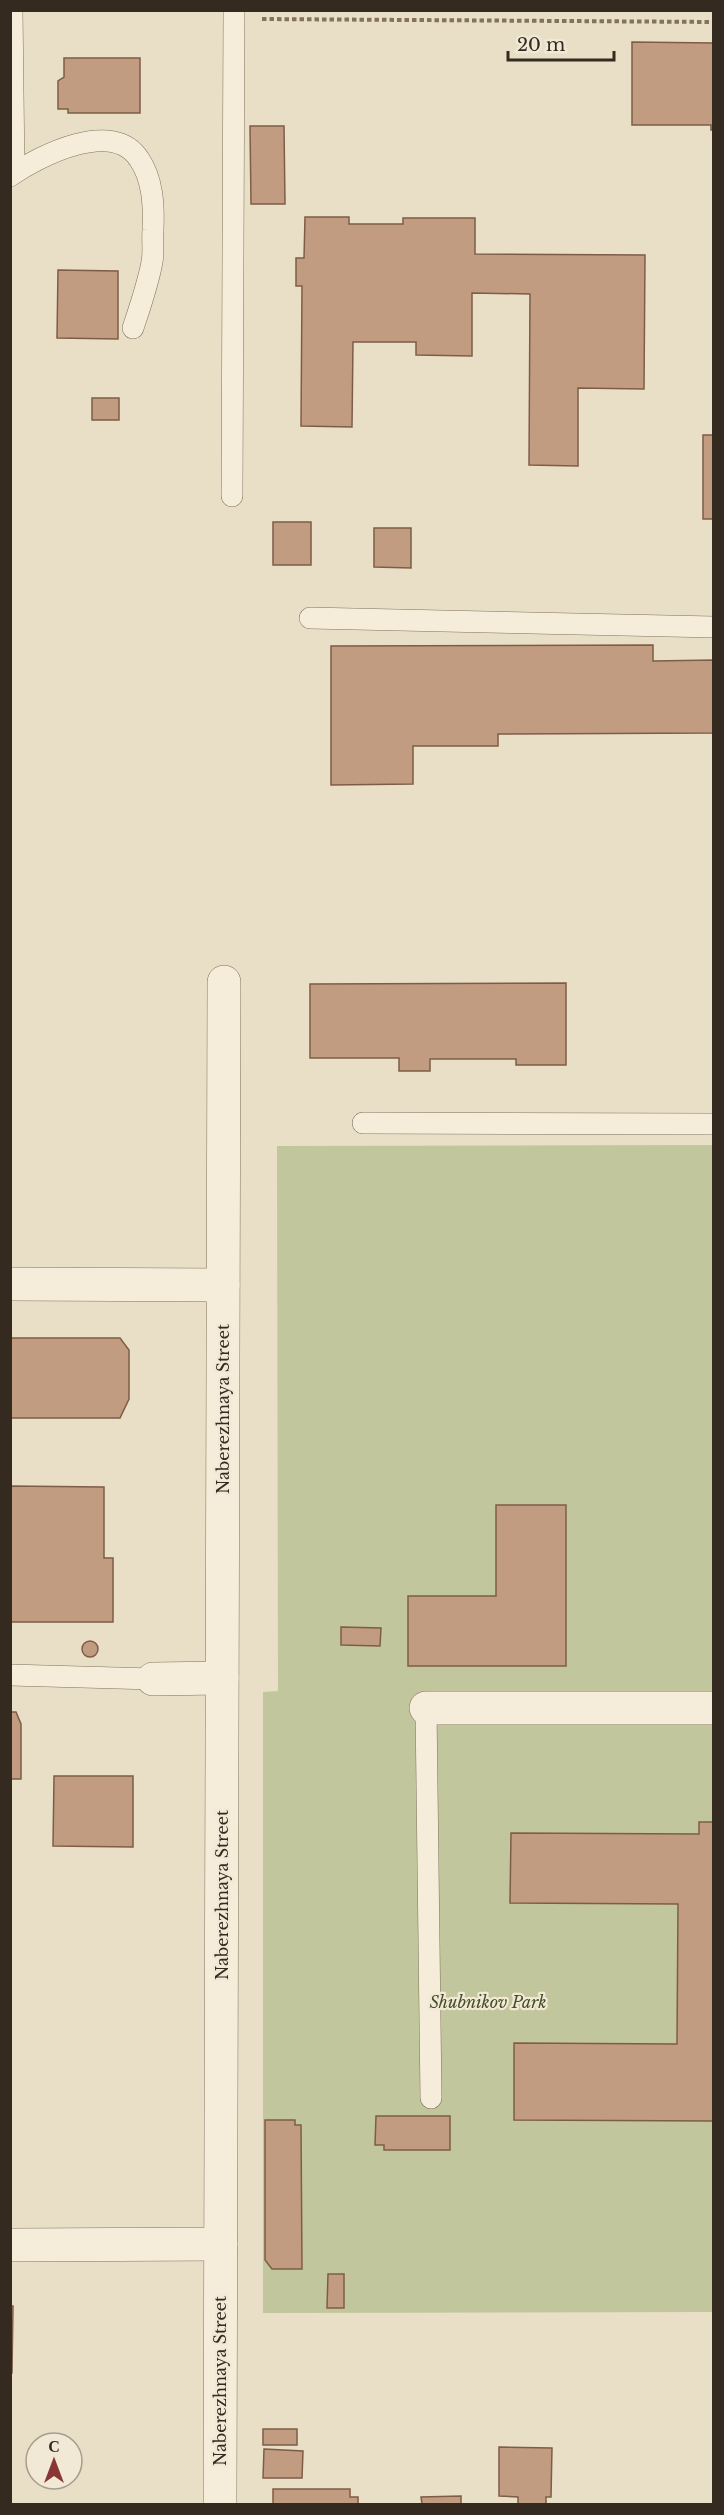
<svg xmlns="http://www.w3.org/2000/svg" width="724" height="2515" viewBox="0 0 724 2515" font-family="'Libre Baskerville',serif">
	<rect width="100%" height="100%" fill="#e9dfc7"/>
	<polygon fill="#c1c69c" points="713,1145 713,2312 263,2313 263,1692 278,1691 277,1146"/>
	<g fill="#c29c81" stroke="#7e5d47" stroke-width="1.5">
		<polygon points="632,42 714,43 714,130 711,130 711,125 632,125"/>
		<polygon points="64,58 140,58 140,113 68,113 68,109 58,109 58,81 64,77"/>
		<polygon points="250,126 284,126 285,204 251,204"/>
		<polygon points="305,217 349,217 349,224 403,224 403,218 475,218 475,254 645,255 644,389 578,388 578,466 529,465 530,294 472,293 472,356 416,355 416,342 353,342 352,427 301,426 302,286 296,286 296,258 304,258"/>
		<polygon points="58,270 118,271 118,339 57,338"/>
		<rect x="92" y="398" width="27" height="22"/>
		<rect x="703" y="435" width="11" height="84"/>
		<rect x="273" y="522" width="38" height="43"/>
		<polygon points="374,528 411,528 411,568 374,567"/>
		<polygon points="653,645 653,661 714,660 714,733 498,734 498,746 413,746 413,784 331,785 331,646"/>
		<polygon points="566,983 566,1065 516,1065 516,1059 430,1059 430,1071 399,1071 399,1058 310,1058 310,984"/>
		<polygon points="10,1338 120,1338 129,1350 129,1399 120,1418 10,1418"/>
		<polygon points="10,1486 104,1487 104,1558 113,1558 113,1622 10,1622"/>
		<polygon points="496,1505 566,1505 566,1666 408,1666 408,1596 496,1596"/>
		<polygon points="341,1627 381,1628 380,1646 341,1645"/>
		<circle cx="90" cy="1649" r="8"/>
		<polygon points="10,1712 16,1712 21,1724 21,1779 10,1779"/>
		<polygon points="54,1776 133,1776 133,1847 53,1846"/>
		<polygon points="699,1822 714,1822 714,2121 514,2120 514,2043 677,2044 678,1904 510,1903 511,1833 699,1834"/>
		<polygon points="376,2116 450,2116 450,2150 384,2150 384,2145 375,2145"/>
		<polygon points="265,2120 295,2120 295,2125 301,2125 302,2269 272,2269 265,2260"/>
		<polygon points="328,2274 344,2274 344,2308 327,2308"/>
		<polygon points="10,2306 13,2306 12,2373 10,2373"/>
		<rect x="263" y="2429" width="34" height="16"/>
		<polygon points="499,2447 552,2448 551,2497 546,2497 546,2504 518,2504 518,2497 499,2496"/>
		<polygon points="264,2449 303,2451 302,2478 263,2478"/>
		<polygon points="273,2489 350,2489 350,2497 358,2497 358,2504 273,2504"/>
		<polygon points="461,2496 461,2504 422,2504 421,2497"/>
	</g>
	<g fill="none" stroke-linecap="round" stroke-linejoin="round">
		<defs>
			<g id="service">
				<polyline points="12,10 14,173"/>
				<path d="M10 176C39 156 113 118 139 159 153 179 154 206 153 230 152 240 154 252 152 262 148 284 140 307 133 328"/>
				<polyline points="232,496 234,10"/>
				<polyline points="310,618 714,627"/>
				<polyline points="363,1123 714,1124"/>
				<polyline points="10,1675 153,1679"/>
				<polyline points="426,1708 431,2098"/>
			</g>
			<g id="minor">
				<polyline points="10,1284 223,1285"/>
				<polyline points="153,1679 222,1678"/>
				<polyline points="426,1708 714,1708"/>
				<polyline points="10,2245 221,2244"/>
				<polyline points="220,2504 224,982"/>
			</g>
		</defs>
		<use href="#service" stroke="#82725e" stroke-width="22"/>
		<use href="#minor" stroke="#82725e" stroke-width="34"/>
		<polyline stroke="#82725e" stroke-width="4" stroke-dasharray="4.5 3" stroke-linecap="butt" points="262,19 714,22"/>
		<use href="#service" stroke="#f5ecd9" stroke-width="21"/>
		<use href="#minor" stroke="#f5ecd9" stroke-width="33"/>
	</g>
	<g text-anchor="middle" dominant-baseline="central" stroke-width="4.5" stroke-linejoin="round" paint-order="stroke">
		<g font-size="16" fill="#342a20" stroke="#f1e9d5">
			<text transform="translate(223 1409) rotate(-90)">Naberezhnaya Street</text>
			<text transform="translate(222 1895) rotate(-90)">Naberezhnaya Street</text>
			<text transform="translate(220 2381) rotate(-90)">Naberezhnaya Street</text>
		</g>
		<g font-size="16" font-style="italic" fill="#454e29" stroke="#f1e9d5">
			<text x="488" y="2002">Shubnikov Park</text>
		</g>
	</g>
	<rect width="724" height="2515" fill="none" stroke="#342a20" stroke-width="24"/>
	<g transform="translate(54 2461)"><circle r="28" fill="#f1e9d5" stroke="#a59d8d" stroke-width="1.5"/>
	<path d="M0-4.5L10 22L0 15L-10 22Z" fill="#8a3536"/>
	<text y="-9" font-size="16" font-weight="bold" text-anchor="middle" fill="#342a20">С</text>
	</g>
	<path d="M508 51v9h106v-9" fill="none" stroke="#342a20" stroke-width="3"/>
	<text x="517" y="51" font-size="18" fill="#342a20" stroke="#f1e9d5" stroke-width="4.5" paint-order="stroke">20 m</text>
</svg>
